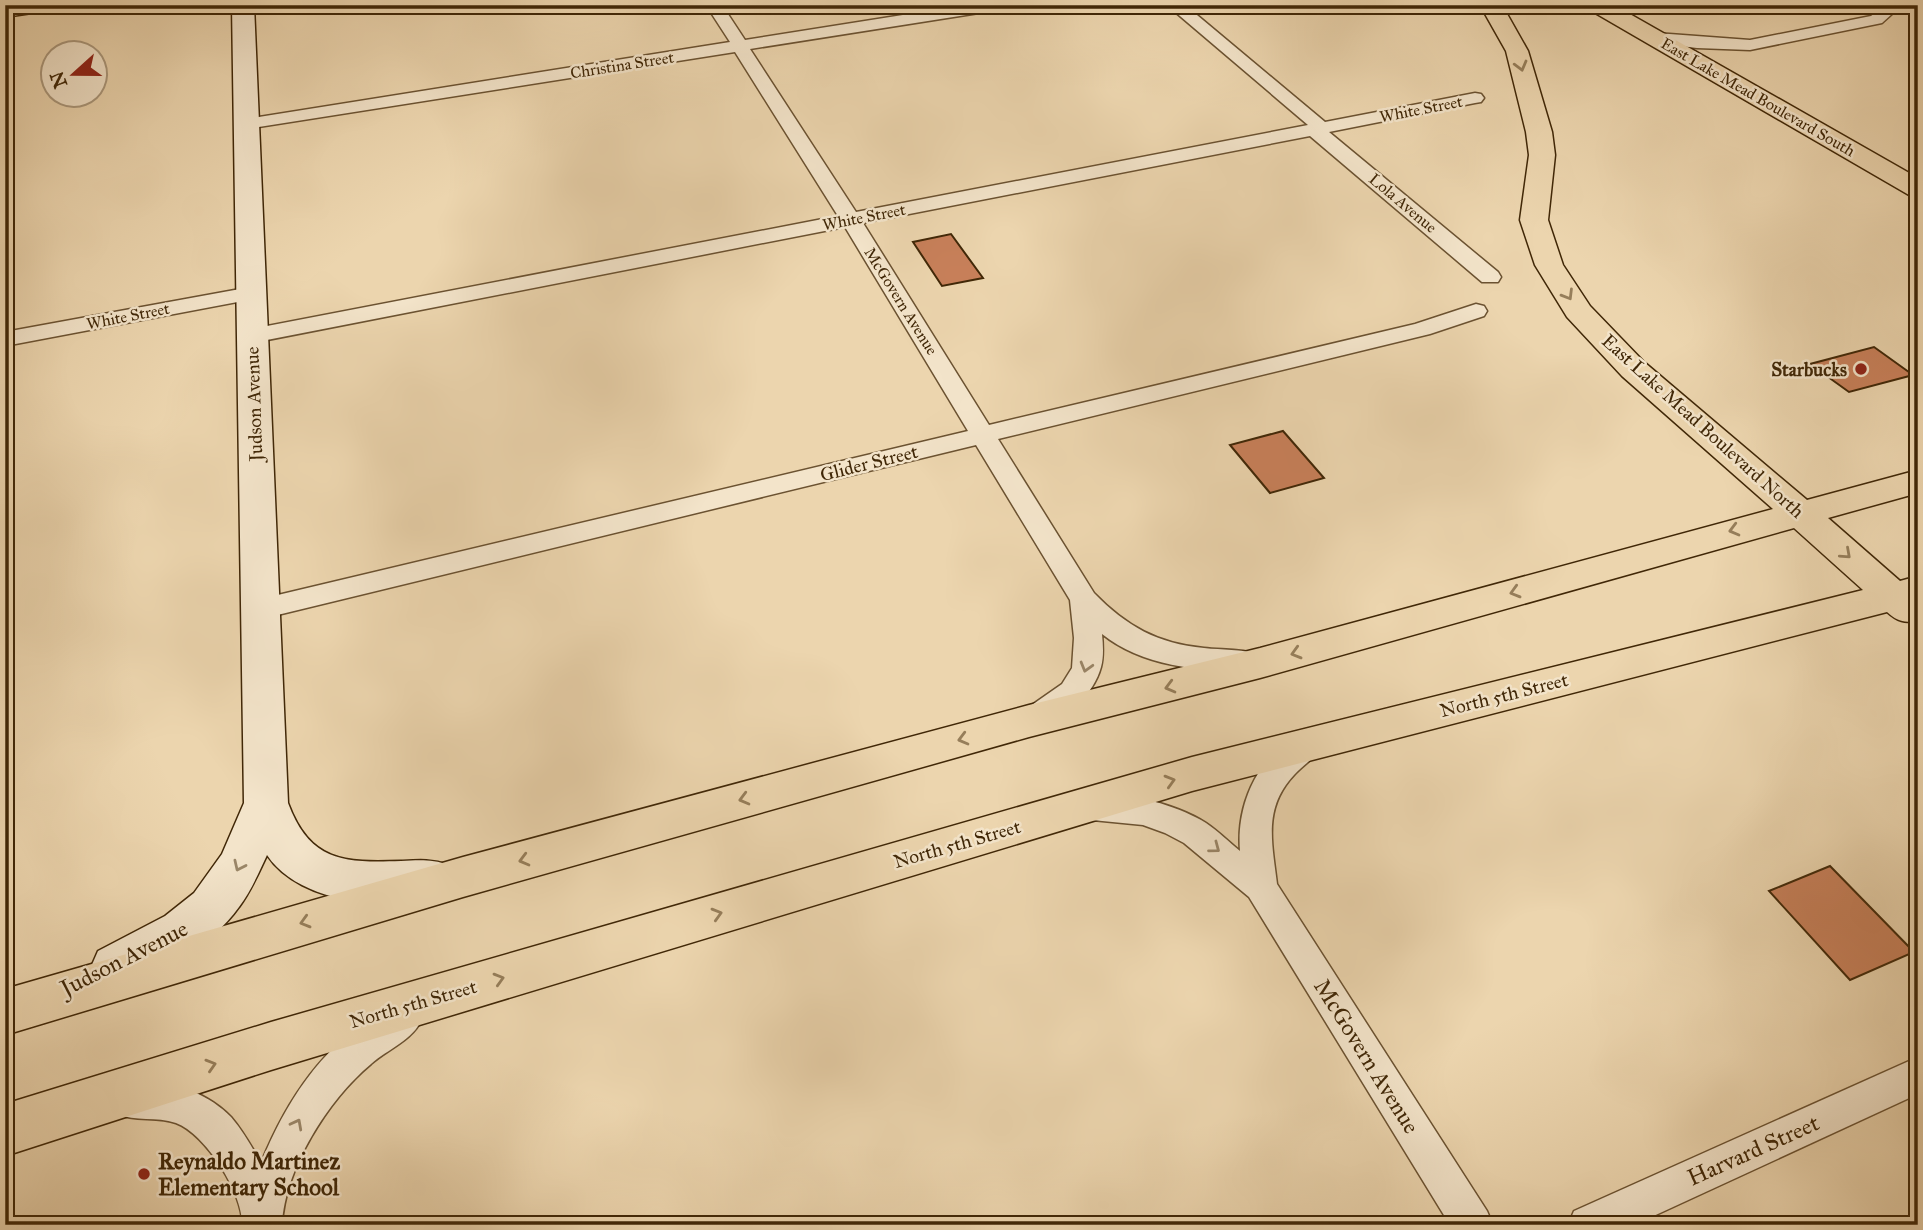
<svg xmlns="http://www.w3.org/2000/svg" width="1923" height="1230" viewBox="0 0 1923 1230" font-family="'IM FELL Great Primer',serif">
	<rect width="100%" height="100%" fill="#ecd5ae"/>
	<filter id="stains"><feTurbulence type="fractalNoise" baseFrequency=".00286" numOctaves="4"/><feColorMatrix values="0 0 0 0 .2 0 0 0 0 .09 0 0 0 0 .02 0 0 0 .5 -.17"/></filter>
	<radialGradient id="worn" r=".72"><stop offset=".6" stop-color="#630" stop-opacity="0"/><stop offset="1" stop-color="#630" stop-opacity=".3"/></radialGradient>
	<g fill="#c8805a" stroke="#402707" stroke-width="2">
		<polygon points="951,234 983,278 942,286 913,242"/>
		<polygon points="1874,347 1913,375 1849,392 1810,364"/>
		<polygon points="1283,431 1324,478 1270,493 1230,445"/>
		<polygon points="1830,866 1914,952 1850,980 1769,891"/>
	</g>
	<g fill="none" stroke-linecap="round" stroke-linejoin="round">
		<defs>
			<g id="street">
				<path d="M706 5H722L745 40 966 5H1006L998 10 750 49 856 212 1308 125 1167 5H1185L1325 122 1475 93 1481 94 1484 98 1481 102 1475 103 1329 132 1498 272 1501 277 1498 282H1482L1310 136 863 223 989 425 1415 324 1476 304 1484 306 1487 311 1484 316 1430 334 998 439 1094 593C1126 626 1158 644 1204 648 1222 650 1241 649 1258 654L1262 662 1258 670 1248 673C1198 670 1143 667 1102 634 1103 645 1104 656 1101 667 1094 694 1059 733 1029 723L1025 715 1029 707 1062 684 1072 668 1074 638 1070 600 976 445 261 619 251 616 247 609 251 602 261 599 968 431 845 227 252 343 244 341 241 336 244 331 252 329 838 216 735 52 246 129 237 124 246 119 730 42Z"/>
				<polygon points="1869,5 1885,5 1892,14 1882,23 1750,50 1697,48 1656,43 1648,38 1656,33 1750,40 1871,16 1875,13"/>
				<polygon points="251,287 259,288 262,293 259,298 5,346 5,332"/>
				<path d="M1309 732 1320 735 1324 744C1317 757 1304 764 1294 775 1263 808 1272 842 1277 884L1487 1211 1493 1225H1450L1249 897 1184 843 1165 833 1143 825 1092 820 1081 816 1076 807 1081 798C1113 786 1178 805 1206 823 1218 831 1229 842 1240 851 1236 803 1260 748 1309 732Z"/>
				<path d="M404 1002 417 1007 422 1019C413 1040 388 1049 371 1064 328 1100 285 1168 282 1225H242C244 1195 206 1134 176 1123 156 1116 136 1122 117 1114L111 1101 117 1088C154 1073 204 1089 231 1117 243 1131 252 1147 261 1163 289 1094 332 1030 404 1002Z"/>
				<polygon points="1918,1057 1918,1094 1634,1225 1568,1225 1574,1211"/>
			</g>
			<g id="secondary">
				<polygon points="5,5 55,5 52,10 5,17"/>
				<path d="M232 5H254L288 803C310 862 344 863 401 861 419 860 432 859 449 865L456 879 449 893C395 912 301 906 267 855 259 872 251 891 239 907 211 947 159 972 115 989L98 983 91 967 98 951 165 916 194 893 222 854 244 803Z"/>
			</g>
			<g id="primary">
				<path d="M1480 5H1502L1528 51 1552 132 1555 155 1548 220 1563 265 1590 306 1644 362 1807 500 1918 470V493L1828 518 1900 581 1918 576V620C1905 624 1897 621 1887 612L1192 791 271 1070 5 1156V1104L271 1022 1192 757 1863 590 1794 528 1260 678 1029 737 463 897 5 1035V989L463 857 1029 705 1260 648 1773 509 1622 376 1567 317 1535 265 1520 220 1529 155 1526 132 1506 51Z"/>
				<polygon points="1587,5 1614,5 1918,178 1918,197 1909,195 1590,10"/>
			</g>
		</defs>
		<use href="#street" stroke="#6b5231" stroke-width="3"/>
		<use href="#secondary" stroke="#402707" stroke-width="3"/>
		<use href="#primary" stroke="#402707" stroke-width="3"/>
		<use href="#street" fill="#f3e4ca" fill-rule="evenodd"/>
		<use href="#secondary" fill="#f3e4ca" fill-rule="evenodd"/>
		<use href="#primary" fill="#ecd5ae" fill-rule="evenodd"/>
	</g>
	<defs><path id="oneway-chevron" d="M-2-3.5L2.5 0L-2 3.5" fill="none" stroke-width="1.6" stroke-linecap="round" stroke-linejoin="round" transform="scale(1.75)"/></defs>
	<g stroke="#967e5a">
		<use href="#oneway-chevron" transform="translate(1521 66) rotate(75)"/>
		<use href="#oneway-chevron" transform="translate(1568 295) rotate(59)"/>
		<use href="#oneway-chevron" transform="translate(1734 530) rotate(165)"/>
		<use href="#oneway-chevron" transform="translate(1846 554) rotate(42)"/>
		<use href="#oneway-chevron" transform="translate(1515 592) rotate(164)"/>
		<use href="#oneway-chevron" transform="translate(1296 653) rotate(164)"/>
		<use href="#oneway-chevron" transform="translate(1170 687) rotate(165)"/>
		<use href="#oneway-chevron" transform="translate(963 739) rotate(165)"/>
		<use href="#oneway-chevron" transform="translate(1170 781) rotate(-16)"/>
		<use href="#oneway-chevron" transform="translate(744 799) rotate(165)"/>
		<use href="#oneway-chevron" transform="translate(524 860) rotate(165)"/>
		<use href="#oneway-chevron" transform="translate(717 914) rotate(-16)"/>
		<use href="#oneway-chevron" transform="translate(305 922) rotate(164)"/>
		<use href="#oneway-chevron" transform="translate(499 979) rotate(-16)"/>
		<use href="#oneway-chevron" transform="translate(211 1065) rotate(-17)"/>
	</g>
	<g stroke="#9a8668">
		<use href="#oneway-chevron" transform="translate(1086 667) rotate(106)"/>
		<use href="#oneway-chevron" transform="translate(1215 848) rotate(37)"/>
		<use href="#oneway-chevron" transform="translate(239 866) rotate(115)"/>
		<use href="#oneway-chevron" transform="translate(297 1124) rotate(-62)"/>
	</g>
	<g fill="#8f2418" stroke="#f3e4ca" stroke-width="2.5">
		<circle cx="1861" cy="369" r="7"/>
		<circle cx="144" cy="1174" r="7"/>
	</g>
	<g text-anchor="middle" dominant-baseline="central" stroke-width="5" stroke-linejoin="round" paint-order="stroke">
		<g font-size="16" fill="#402707" stroke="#f3e4ca">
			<text transform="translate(622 65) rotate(-9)">Christina Street</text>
			<text transform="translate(1758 97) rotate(30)">East Lake Mead Boulevard South</text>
			<text transform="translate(1421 109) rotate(-11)">White Street</text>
			<text transform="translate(1403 203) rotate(40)">Lola Avenue</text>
			<text transform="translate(864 217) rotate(-11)">White Street</text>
			<text transform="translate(901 301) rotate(58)">McGovern Avenue</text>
			<text transform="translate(128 316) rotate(-11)">White Street</text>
		</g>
		<g font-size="19" font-weight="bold" fill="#402707" stroke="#f3e4ca" text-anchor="end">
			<text x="1847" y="369">Starbucks</text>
		</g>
		<g font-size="19" fill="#402707" stroke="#f3e4ca">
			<text transform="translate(254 404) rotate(-92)">Judson Avenue</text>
			<text transform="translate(1703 426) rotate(42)">East Lake Mead Boulevard North</text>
			<text transform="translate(869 463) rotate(-14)">Glider Street</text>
			<text transform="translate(1504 695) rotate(-14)">North 5th Street</text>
			<text transform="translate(957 844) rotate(-16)">North 5th Street</text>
			<text transform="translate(413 1004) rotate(-16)">North 5th Street</text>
		</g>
		<g font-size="23" fill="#402707" stroke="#f3e4ca">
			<text transform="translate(124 958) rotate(-27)">Judson Avenue</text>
			<text transform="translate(1367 1056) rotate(58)">McGovern Avenue</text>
			<text transform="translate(1753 1150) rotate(-24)">Harvard Street</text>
		</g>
		<g font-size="23" font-weight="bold" fill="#402707" stroke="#f3e4ca" text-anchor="start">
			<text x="158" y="1161">Reynaldo Martinez<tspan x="158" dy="26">Elementary School</tspan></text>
		</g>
	</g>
	<rect width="1923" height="1230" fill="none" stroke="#ecd5ae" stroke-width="28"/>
	<rect x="7" y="7" width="1909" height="1216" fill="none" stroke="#402707" stroke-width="3.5"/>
	<rect x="14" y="14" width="1895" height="1202" fill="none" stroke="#402707" stroke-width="2"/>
	<g transform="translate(74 74) rotate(249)"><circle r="33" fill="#f3e4ca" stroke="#ab987c" stroke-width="2"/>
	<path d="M0-5L12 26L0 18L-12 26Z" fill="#8f2418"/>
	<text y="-10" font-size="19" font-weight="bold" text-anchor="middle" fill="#402707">N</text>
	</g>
	<rect width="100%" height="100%" filter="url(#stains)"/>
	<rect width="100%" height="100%" fill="url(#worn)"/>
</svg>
